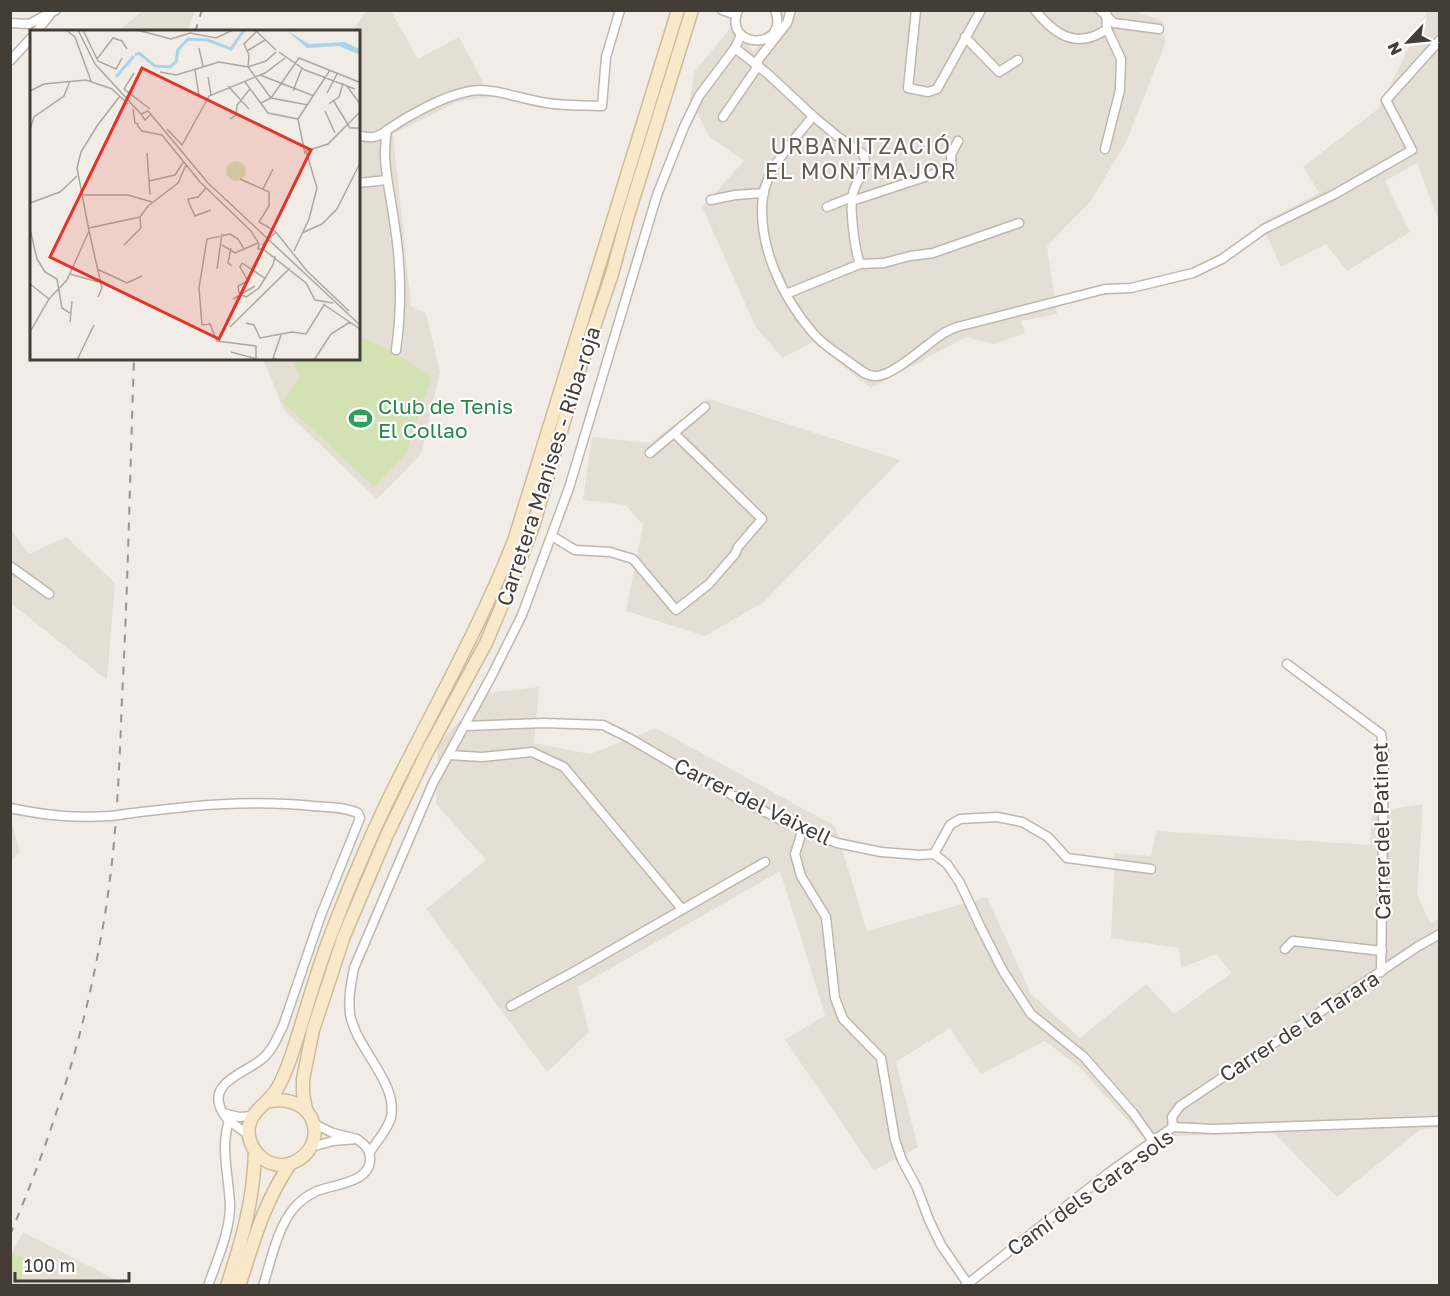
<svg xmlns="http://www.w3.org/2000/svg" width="1450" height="1296" viewBox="0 0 1450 1296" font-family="'Golos Text',sans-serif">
	<rect width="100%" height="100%" fill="#f1ede6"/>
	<g fill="#e5ded5">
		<polygon points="144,10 195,10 195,11 188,31 120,31 120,29"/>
		<polygon points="1131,10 1163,21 1165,44 1126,142 1091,201 1047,246 1057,314 1021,321 1025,333 994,344 966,337 871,388 813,342 783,358 756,328 702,207 744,161 710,137 690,100 694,72 732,26 754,52 777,18 779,11"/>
		<polygon points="366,11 391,11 418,59 459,37 491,97 459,101 393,134 411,306 426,313 440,372 421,454 377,499 284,410 263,359 358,358 358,32 352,31"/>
		<polygon points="1427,11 1439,11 1439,218 1438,219 1417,163 1385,181 1410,232 1347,271 1326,244 1281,267 1261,223 1319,193 1303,167 1379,108"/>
		<polygon points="709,399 900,460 764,602 705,636 626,611 643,525 626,505 583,500 592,437 650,443"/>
		<polygon points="10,528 29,554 66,537 115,583 107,680 11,603"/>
		<polygon points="539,687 534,743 590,754 656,728 835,826 867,931 987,897 1031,994 1080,1038 1146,984 1174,1014 1232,973 1216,954 1181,968 1179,948 1111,938 1115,853 1151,856 1156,831 1370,845 1372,812 1423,804 1417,894 1430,923 1439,918 1439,1128 1421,1129 1337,1197 1274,1133 1175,1136 1154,1149 1079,1067 1045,1041 981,1074 950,1028 896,1062 918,1147 874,1170 785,1040 825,1015 780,871 578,987 589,1032 547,1072 426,909 486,860 436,804 438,744 486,693"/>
		<polygon points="10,816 20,853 11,860 10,860"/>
		<polygon points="23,1232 126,1285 11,1285 10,1256"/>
	</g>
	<g fill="#d2e2b3">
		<path d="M359 337C387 346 408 361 431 378L405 455 374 487 283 402 300 376 290 359 358 358Z"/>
		<polygon points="11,1252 30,1261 18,1285 11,1285"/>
	</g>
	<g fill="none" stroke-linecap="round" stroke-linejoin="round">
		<defs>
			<g id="street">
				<polyline points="722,10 736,15"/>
				<path d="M738 10C722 50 791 51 775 10"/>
				<polyline points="916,10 908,88 928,92 937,89 981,10"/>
				<path d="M1035 10C1055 35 1077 50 1107 29L1106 10"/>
				<polyline points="1100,10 1114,23 1159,29"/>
				<polyline points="10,23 29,24 56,10"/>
				<polyline points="36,32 49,16"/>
				<polyline points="965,37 999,72 1018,60"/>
				<path d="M735 48 768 74 813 116C796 138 767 168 763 196 757 245 782 297 813 333 823 345 837 353 849 362 857 367 866 377 876 376 893 376 926 345 941 335 946 331 952 329 957 327L1105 289 1131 288 1193 273 1222 259 1264 229 1335 194 1412 150 1386 100 1440 40"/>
				<polyline points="10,61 32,37"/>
				<path d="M813 116 837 136 863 154C870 167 856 180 853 193 849 207 855 251 860 264"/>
				<polyline points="723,117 758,66 758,60 787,23 791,10"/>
				<path d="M358 135C370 139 378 138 387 130"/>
				<polyline points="1105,149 1120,90 1121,59 1107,29"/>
				<polyline points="358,183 387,180"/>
				<polyline points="711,200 735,195 764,193"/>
				<polyline points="852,201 952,168 951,155 958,141"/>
				<polyline points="827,207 852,197"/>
				<polyline points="786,294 860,264 884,263 910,256 933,253 1019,223"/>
				<path d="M396 350C402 308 401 263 394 221 390 190 381 161 387 130 409 115 443 96 470 91 494 87 523 100 547 103 565 106 584 105 602 106L606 57 620 10"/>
				<polyline points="650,453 705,407"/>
				<polyline points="552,536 575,550 610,552 633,559 676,610 709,584 735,554 738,547 762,519 675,434"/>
				<polyline points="10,566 49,594"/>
				<polyline points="1287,664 1381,734 1384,752 1381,972"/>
				<polyline points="465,726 544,723 603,725 629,738 689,773 789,824 837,843 881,852 919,855 934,854 947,864 960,883 981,928 1003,971 1031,1014 1084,1057 1133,1113 1153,1141"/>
				<polyline points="449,755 482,757 532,752 564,767 682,909"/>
				<path d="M10 808C48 816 73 818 112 816"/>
				<path d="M125 814C188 806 249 799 313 806 328 807 344 807 358 813L360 818 321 915 283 1026C277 1038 272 1051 262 1059 244 1074 205 1083 223 1113"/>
				<polyline points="803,828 795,854 801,876 826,917 835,998 843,1019 881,1058 895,1140 902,1160 917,1188 929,1220 941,1245 968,1284"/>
				<polyline points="934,854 950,825 960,819 997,817 1022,822 1048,837 1067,858 1151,869"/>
				<polyline points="1285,949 1293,941 1382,951"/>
				<polyline points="511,1006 575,971 765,862"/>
				<polyline points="1173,1127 1172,1117 1180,1106 1417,947 1440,934"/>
				<polyline points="249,1135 229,1121 223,1113 239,1117 253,1116"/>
				<polyline points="311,1147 333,1141 357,1139 333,1133 314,1124"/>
				<path d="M370 1152C376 1142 389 1128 391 1117 398 1082 356 1049 350 1014 348 998 351 984 354 968L433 783 491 677 522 615 569 488 657 195 684 127 699 96 735 48 741 35"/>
				<path d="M208 1286C217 1260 230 1232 230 1205 229 1178 220 1147 229 1121"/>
				<path d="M263 1286C271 1261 277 1228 294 1208 300 1201 308 1195 317 1191 334 1184 372 1183 370 1157 369 1148 364 1144 357 1139"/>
				<polyline points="965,1286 1107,1174 1173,1127 1214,1129 1440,1121"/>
			</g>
			<g id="secondary">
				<path d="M270 1101C317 1093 331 1147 292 1163 270 1172 245 1150 249 1126 252 1109 270 1103 278 1087 288 1070 293 1051 299 1032 309 1000 318 968 330 937 351 882 374 827 401 774 440 697 482 622 514 541L678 10"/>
				<polyline points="306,1110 303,1093 303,1079 313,1030 344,936 386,837 426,754 486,643 515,574 533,526 579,371 612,274 627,219 692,10"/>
				<path d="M227 1286C242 1241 254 1199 255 1151"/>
				<path d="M239 1286C254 1241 263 1204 290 1164"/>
			</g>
		</defs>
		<use href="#street" stroke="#bfb7ad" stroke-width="11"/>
		<use href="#secondary" stroke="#cdba9a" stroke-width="15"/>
		<use href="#street" stroke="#fff" stroke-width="8"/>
		<use href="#secondary" stroke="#f9e8c9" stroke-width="12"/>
		<g stroke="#959595" stroke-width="2" stroke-dasharray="8 8" stroke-linecap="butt">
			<polyline points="195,32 202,10"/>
			<path d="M10 1235C51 1138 83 1040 101 937 116 858 119 778 122 698 128 585 130 472 134 358"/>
		</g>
		<defs>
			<polyline id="street-bridge" points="112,816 125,814"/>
		</defs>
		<use href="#street-bridge" stroke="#bfb7ad" stroke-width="11" stroke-linecap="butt"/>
		<use href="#street-bridge" stroke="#fff" stroke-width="8"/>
	</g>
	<defs>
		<symbol id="stadium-bare" viewBox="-9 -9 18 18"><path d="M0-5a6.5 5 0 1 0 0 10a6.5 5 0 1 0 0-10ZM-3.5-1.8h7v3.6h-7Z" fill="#2e9e5b" stroke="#fff" stroke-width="2.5" paint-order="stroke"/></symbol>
	</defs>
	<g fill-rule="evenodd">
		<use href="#stadium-bare" x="344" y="402" width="33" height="33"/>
	</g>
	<g text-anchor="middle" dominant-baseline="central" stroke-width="4.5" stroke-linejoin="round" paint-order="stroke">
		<g font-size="21" fill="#27864d" stroke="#fff" text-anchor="start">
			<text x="378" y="406">Club de Tenis<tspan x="378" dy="24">El Collao</tspan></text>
		</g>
		<g font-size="21" fill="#443d36" stroke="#fff">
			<text transform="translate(548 466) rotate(-72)">Carretera Manises - Riba-roja</text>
			<text transform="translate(753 801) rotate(26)">Carrer del Vaixell</text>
			<text transform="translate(1381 831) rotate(-91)">Carrer del Patinet</text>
			<text transform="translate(1299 1026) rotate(-33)">Carrer de la Tarara</text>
			<text transform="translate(1090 1192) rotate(-36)">Camí dels Cara-sols</text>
		</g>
		<g font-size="22" letter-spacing="1.5" fill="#655a4e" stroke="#fff">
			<text x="861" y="145">URBANITZACIÓ<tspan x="861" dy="25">EL MONTMAJOR</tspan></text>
		</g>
	</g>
	<g transform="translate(30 30)">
		<rect width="330" height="330" fill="#f1ede6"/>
		<path d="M196 141a10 10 0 1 1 20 0a10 10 0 1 1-20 0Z" fill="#d2e2b3"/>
		<path d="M256 0 279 14 314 12 330 19V25L309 16 277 18Z" fill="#a8d5e9"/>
		<path fill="none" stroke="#a8d5e9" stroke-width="3" d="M105 25 109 23 125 36 140 37 146 32 148 20 158 9 178 10 201 19 214 0M86 47 104 26"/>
		<path fill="none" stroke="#aca7a0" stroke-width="1.5" d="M36 0 45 7 61 51M48 0 65 34 111 84M53 0 68 31 86 39 92 28M107 0 141 9 160 3 186 8 203 0M225 0 246 20M226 2 214 14 219 25 218 37 241 68 278 75M169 18 173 36M217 21 235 10M249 22 275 40 325 59M67 29 83 8 92 11 97 19M165 40 169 66 175 69M130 42 146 45 189 32 218 37 236 31 246 22M104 43 94 59 120 79M230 45 284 66M178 47 181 65M215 52 238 83 268 89M198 56 219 79M317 56 330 74M0 61 14 54 56 50 82 59 98 74M263 61 272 38M297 63 307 44M303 70 320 98H330M231 73 241 68 269 28 329 52M299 74 309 67 313 53M103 79 105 93 109 94M295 81 305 103M120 85 115 90 111 84 118 81 178 153 330 295M200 89 206 85 207 75 220 59M107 95 112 101 132 105 170 152 221 201 229 214 228 219H233M0 99 4 87 34 66 40 51M0 99V121M137 99 152 115 179 66 235 43 255 28M117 123 120 165M275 124 268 89 300 40M210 149 239 162V176L229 192 245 201 277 241 319 281M119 151 145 145 154 131M176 158 168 167 158 169 159 173 165 186 181 180M233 159 243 139M52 165H98L122 172M0 173 30 162 47 146M59 198 110 187 118 176 148 153 156 135M0 199 7 229 15 242 27 249 32 278 40 283M59 201 72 258 68 267M272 203 292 194 307 179 330 133M94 215 111 198 110 187M192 215 205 223 214 219M232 215 246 202M201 218 198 233 202 236M233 219 276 253 285 270 303 273M264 221 279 189 287 158 276 121 298 114 330 82M212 233 236 249M67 239 97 253 112 246M187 239 192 204M222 239 231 223M40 244 68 252M0 254 19 269M209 263 216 267 229 258 243 235 245 226M209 263 208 256 218 251 210 237 212 233M203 269 225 256M293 274 330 299M40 292 42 271M216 293 224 295 230 308 262 302 276 304 294 275M200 297 260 238M0 302 19 269 37 250 59 201 47 138 51 122 67 96 90 66M201 322 227 329M226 329V316L187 311 180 294 172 295 169 258 177 209 200 204 208 209 214 219 228 213M47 330 64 295M249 330 243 328 251 305M284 330 301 304 320 292"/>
		<path fill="#e63229" fill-opacity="0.15" stroke="#e63229" stroke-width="3" d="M112 38 281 120 189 309 20 227Z"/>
		<rect width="330" height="330" fill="none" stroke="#443d36" stroke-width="3"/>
	</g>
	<rect width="1450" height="1296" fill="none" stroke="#443d36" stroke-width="24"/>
	<g transform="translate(1408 42) rotate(244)" stroke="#ffffff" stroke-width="4.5" paint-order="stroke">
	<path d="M0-4.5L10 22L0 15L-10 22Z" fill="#443d36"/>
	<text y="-9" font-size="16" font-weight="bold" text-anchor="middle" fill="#443d36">N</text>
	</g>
	<path d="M15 1272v9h114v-9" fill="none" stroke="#443d36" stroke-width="3"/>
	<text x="24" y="1272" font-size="18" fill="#443d36" stroke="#ffffff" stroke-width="4.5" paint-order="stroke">100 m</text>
</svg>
